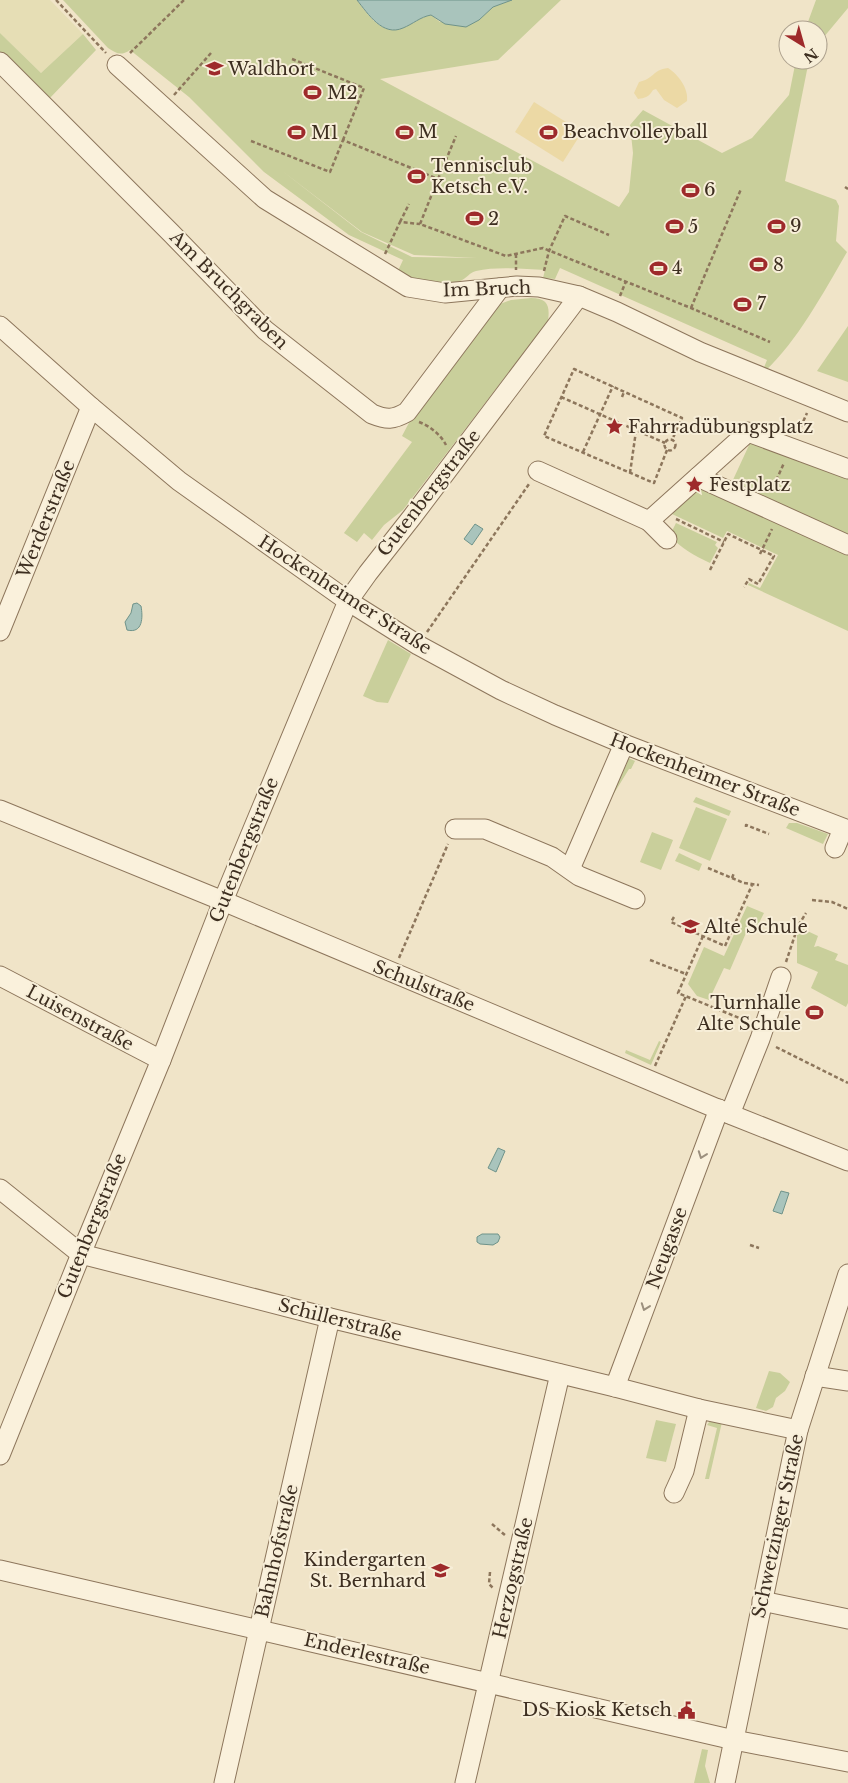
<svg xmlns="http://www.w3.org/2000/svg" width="848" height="1783" viewBox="0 0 848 1783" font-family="'Libre Baskerville',serif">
	<rect width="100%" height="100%" fill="#f0e4c8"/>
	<polygon fill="#e6deb5" points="0,0 50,0 83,34 41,73 0,33"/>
	<g fill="#c9cf9b" fill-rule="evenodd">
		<path d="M63 0H357C367 14 383 37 403 28 413 24 420 17 431 15L440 22 479 20 493 7 512 0H561L498 60 380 79 619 207 629 192 633 153 630 125 643 110 722 153 752 138 789 95 796 60H809L785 181 836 200 839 206 836 241 847 252C825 290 797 342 765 371L763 370 767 360 560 268 555 279 543 278 545 270C524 269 497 266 476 271 470 272 466 279 460 281 449 287 407 279 397 273L403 260 349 235 264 172 189 97 130 50C121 56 117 54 108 48ZM281 170 362 232 414 255 477 258 412 257 361 232Z"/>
		<polygon points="816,0 848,0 848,8 818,44 818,30 805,30"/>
		<polygon points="0,33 41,73 83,34 96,50 48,100 0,54"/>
		<path d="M531 298C548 298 550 306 548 321L403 510 384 525 372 540 364 533 357 542 344 533 412 442 402 436 411 419 450 371 500 304 511 300Z"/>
		<polygon points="848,326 848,382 817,371"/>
		<polygon points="759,440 848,473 848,539 732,482 750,443"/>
		<polygon points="700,487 848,553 848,631 748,585 749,583 760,588 778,555 727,531 723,538 672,514 698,488"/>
		<path d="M676 523 717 542 715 545 718 548 710 563C695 556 680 548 670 535Z"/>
		<polygon points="388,640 411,654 388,703 377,702 363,696"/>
		<polygon points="626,757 635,761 631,769 629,769 605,808 613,784 617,785 627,763 622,760"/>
		<polygon points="696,797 731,811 729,816 693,802"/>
		<polygon points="696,807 727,819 710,861 679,848"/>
		<polygon points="789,823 797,823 828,834 823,844 786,828"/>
		<polygon points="652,832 673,840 661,870 640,862"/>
		<polygon points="679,853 702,864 699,871 675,861"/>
		<polygon points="747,906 764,913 756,929 749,926 730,970 724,968 709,1000 697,996 688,984 704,947 724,956"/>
		<polygon points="801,928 818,936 814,947 818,946 838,954 835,960 848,965 848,1003 846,1007 811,988 818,972 797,963 797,934"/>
		<polygon points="659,1041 661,1042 651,1065 625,1053 626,1050 650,1060"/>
		<polygon points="769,1371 780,1373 790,1382 785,1391 776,1398 773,1407 766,1411 756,1408"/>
		<polygon points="656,1420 676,1424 666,1462 646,1458"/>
		<polygon points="710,1421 722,1422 709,1479 705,1479 717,1428 707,1425"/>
		<polygon points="702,1749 708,1750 705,1766 710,1783 694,1783"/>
	</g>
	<g fill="#ecd9a5">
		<path d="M668 68C678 74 689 89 687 101L677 108 664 100 656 89 653 90C649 97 645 98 638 99L634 93 639 82C654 79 652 70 668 68Z"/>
		<polygon points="534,102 582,132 563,162 515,132"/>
	</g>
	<g fill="#a9c4bc" stroke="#6f938a">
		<path d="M357 0H512L493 7 479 20 466 27 445 24 431 15C420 17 413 24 403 28 383 37 368 14 357 0Z"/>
		<polygon points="475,524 483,529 472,545 464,539"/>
		<path d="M137 603 141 606C143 617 143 634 127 630L125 622 131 613 133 604Z"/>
		<polygon points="498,1148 505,1151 496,1172 488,1168"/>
		<polygon points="781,1191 789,1193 782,1214 773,1211"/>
		<polygon points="482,1234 498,1234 500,1237 498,1242 493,1245 480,1244 477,1242 477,1237"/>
	</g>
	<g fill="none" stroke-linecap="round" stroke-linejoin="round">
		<defs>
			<g id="minor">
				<path d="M0 62 171 233 265 330 372 414C387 420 393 420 407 412L500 288"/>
				<polyline points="117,65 265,199 408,287 445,293 517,286 539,287 579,296 617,312 700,352 848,412"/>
				<polyline points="0,326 91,407 179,481 348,601 418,645 501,690 555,715 624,744 848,830"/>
				<polyline points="538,471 649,521 748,432 848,469"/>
				<polyline points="698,477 848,545"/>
				<polyline points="649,521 667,539"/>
				<polyline points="0,631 91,407"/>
				<polyline points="0,810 223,901 732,1115 848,1161"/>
				<polyline points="455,829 485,829 552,857 579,876 635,899"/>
				<polyline points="835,848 843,829"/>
				<polyline points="570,869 624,744"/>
				<polyline points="0,976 161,1060"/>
				<polyline points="730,1114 760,1039 781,977"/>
				<polyline points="0,1189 81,1254 330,1318 615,1387 699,1409 798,1430"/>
				<polyline points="815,1376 848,1381"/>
				<polyline points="615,1387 719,1109"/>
				<polyline points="0,1455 81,1254 161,1060 223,901 348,601 368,573 412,517 579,296"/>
				<polyline points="674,1493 684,1471 699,1409"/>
				<polyline points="0,1570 734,1740 848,1762"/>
				<polyline points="762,1601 848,1619"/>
				<polyline points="224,1783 330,1318"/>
				<polyline points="465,1783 560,1374"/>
				<polyline points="725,1783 798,1430 848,1274"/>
			</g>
		</defs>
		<use href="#minor" stroke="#8d765c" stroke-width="21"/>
		<g stroke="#8d765c" stroke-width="2.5" stroke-dasharray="4 2.5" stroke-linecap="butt">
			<polyline points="56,0 106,53"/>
			<polyline points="130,53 184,0"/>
			<polyline points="292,59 364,88 343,140"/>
			<polyline points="174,95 211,53"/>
			<polyline points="251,141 330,172 343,140 438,179 420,224 506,256 543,248 691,308 770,342"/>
			<polyline points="438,179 456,136"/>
			<polyline points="845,187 848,189"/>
			<polyline points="400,222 409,204"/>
			<polyline points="385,254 400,222 420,224"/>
			<polyline points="516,254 516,270"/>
			<polyline points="544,271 549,251 565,216 609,235"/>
			<polyline points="620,296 626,281"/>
			<polyline points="691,308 741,189"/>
			<polyline points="561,397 665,443"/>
			<polyline points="622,397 624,392"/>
			<path d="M419 422C430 426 441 435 446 445"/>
			<polyline points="798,433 807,413"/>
			<circle cx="670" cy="445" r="5.5"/>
			<polyline points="667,450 654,483 544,436 574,369 682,418 672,440"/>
			<polyline points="583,452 613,386"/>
			<polyline points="630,473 636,431"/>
			<polyline points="771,492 784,463"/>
			<polyline points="676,519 724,542"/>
			<polyline points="760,554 772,529"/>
			<polyline points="710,570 728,534 774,556 758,584 749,579 744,587"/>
			<polyline points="427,632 529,484"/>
			<polyline points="746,827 746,825 769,834"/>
			<polyline points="708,868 744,883 759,885"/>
			<polyline points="732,878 734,873"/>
			<polyline points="812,900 832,902 848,909"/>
			<polyline points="674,917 671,922 725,946 752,885"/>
			<polyline points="703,936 678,993 749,1022"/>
			<polyline points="399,958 448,844"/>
			<polyline points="650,960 686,974"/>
			<polyline points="786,962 798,926 806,913"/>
			<polyline points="776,1047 848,1083"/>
			<polyline points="655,1066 686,996"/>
			<polyline points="750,1245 759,1248"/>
			<polyline points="492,1524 506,1536"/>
			<polyline points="490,1572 489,1584 494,1589"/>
		</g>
		<use href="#minor" stroke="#faf1dc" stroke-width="19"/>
	</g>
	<defs><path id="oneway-chevron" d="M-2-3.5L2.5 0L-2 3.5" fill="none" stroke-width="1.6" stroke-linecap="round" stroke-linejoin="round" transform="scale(1.25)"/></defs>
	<g stroke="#9c907e">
		<use href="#oneway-chevron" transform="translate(702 1155) rotate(110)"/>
		<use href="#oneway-chevron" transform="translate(645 1307) rotate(110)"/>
	</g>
	<defs>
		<symbol id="school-bare" viewBox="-9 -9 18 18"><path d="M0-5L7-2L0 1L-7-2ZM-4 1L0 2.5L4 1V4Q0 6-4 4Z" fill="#9e2a2b" stroke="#f7eed8" stroke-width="2.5" paint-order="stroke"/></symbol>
		<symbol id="stadium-bare" viewBox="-9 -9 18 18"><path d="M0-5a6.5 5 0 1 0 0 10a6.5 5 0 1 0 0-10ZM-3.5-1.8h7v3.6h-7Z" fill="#9e2a2b" stroke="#f7eed8" stroke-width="2.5" paint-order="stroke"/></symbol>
		<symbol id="sight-bare" viewBox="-9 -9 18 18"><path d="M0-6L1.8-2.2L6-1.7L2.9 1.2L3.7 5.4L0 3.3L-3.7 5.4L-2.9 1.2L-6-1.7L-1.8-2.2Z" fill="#9e2a2b" stroke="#f7eed8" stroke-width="2.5" paint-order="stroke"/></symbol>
		<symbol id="civic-bare" viewBox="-9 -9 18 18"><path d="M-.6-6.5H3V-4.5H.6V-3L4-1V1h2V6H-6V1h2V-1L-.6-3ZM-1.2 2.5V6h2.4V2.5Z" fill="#9e2a2b" stroke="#f7eed8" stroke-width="2.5" paint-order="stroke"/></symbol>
	</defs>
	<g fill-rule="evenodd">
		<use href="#school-bare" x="202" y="56" width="25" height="25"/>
		<use href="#stadium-bare" x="300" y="80" width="25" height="25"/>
		<use href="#stadium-bare" x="392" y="120" width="25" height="25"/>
		<use href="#stadium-bare" x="536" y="120" width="25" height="25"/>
		<use href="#stadium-bare" x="284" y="120" width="25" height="25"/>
		<use href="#stadium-bare" x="404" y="164" width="25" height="25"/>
		<use href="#stadium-bare" x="678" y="178" width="25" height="25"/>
		<use href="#stadium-bare" x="462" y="206" width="25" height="25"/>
		<use href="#stadium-bare" x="764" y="214" width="25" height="25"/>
		<use href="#stadium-bare" x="662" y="214" width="25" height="25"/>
		<use href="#stadium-bare" x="746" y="252" width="25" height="25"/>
		<use href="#stadium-bare" x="646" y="256" width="25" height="25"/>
		<use href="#stadium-bare" x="730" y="292" width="25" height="25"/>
		<use href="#sight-bare" x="602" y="414" width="25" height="25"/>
		<use href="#sight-bare" x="682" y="472" width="25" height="25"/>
		<use href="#school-bare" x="678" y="914" width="25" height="25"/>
		<use href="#stadium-bare" x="802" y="1000" width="25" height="25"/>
		<use href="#school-bare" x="428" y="1558" width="25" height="25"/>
		<use href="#civic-bare" x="674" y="1698" width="25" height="25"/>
	</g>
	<g text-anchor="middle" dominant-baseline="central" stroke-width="4" stroke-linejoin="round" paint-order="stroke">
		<g font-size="18" fill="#3d2e20" stroke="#f7eed8" text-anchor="start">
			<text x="228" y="69">Waldhort</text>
			<text x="327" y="93">M2</text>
			<text x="418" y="132">M</text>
			<text x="563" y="132">Beachvolleyball</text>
			<text x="311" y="133">M1</text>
			<text x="431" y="166">Tennisclub<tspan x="431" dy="21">Ketsch e.V.</tspan></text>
			<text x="704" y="190">6</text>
			<text x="488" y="219">2</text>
			<text x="790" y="226">9</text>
			<text x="688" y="227">5</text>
			<text x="773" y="265">8</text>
			<text x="672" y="268">4</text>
			<text x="757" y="304">7</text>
			<text x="628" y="427">Fahrradübungsplatz</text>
			<text x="709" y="485">Festplatz</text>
			<text x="704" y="927">Alte Schule</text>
			<text x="801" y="1003" text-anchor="end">Turnhalle<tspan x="801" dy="21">Alte Schule</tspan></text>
			<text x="426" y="1560" text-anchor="end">Kindergarten<tspan x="426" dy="21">St. Bernhard</tspan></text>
			<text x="672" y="1710" text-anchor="end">DS Kiosk Ketsch</text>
		</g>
		<g font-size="18" fill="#3d2e20" stroke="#f7eed8">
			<text transform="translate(487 289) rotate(-2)">Im Bruch</text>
			<text transform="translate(229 290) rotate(45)">Am Bruchgraben</text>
			<text transform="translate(429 493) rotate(-52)">Gutenbergstraße</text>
			<text transform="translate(46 519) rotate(-68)">Werderstraße</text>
			<text transform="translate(345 595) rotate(33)">Hockenheimer Straße</text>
			<text transform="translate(705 775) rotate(21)">Hockenheimer Straße</text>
			<text transform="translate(244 850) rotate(-68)">Gutenbergstraße</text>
			<text transform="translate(424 986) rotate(22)">Schulstraße</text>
			<text transform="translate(80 1018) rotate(28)">Luisenstraße</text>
			<text transform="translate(92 1226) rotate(-68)">Gutenbergstraße</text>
			<text transform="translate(667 1248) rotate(-70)">Neugasse</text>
			<text transform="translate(340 1320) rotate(14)">Schillerstraße</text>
			<text transform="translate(778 1526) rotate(-78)">Schwetzinger Straße</text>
			<text transform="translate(277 1551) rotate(-77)">Bahnhofstraße</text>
			<text transform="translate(513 1578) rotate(-77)">Herzogstraße</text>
			<text transform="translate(367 1654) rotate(13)">Enderlestraße</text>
		</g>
	</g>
	<g transform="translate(803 45) rotate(143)"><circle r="24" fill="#f7eed8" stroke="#ada18e"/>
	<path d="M0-4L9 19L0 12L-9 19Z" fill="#9e2a2b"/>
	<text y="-8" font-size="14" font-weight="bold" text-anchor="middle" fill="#3d2e20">N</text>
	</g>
</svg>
